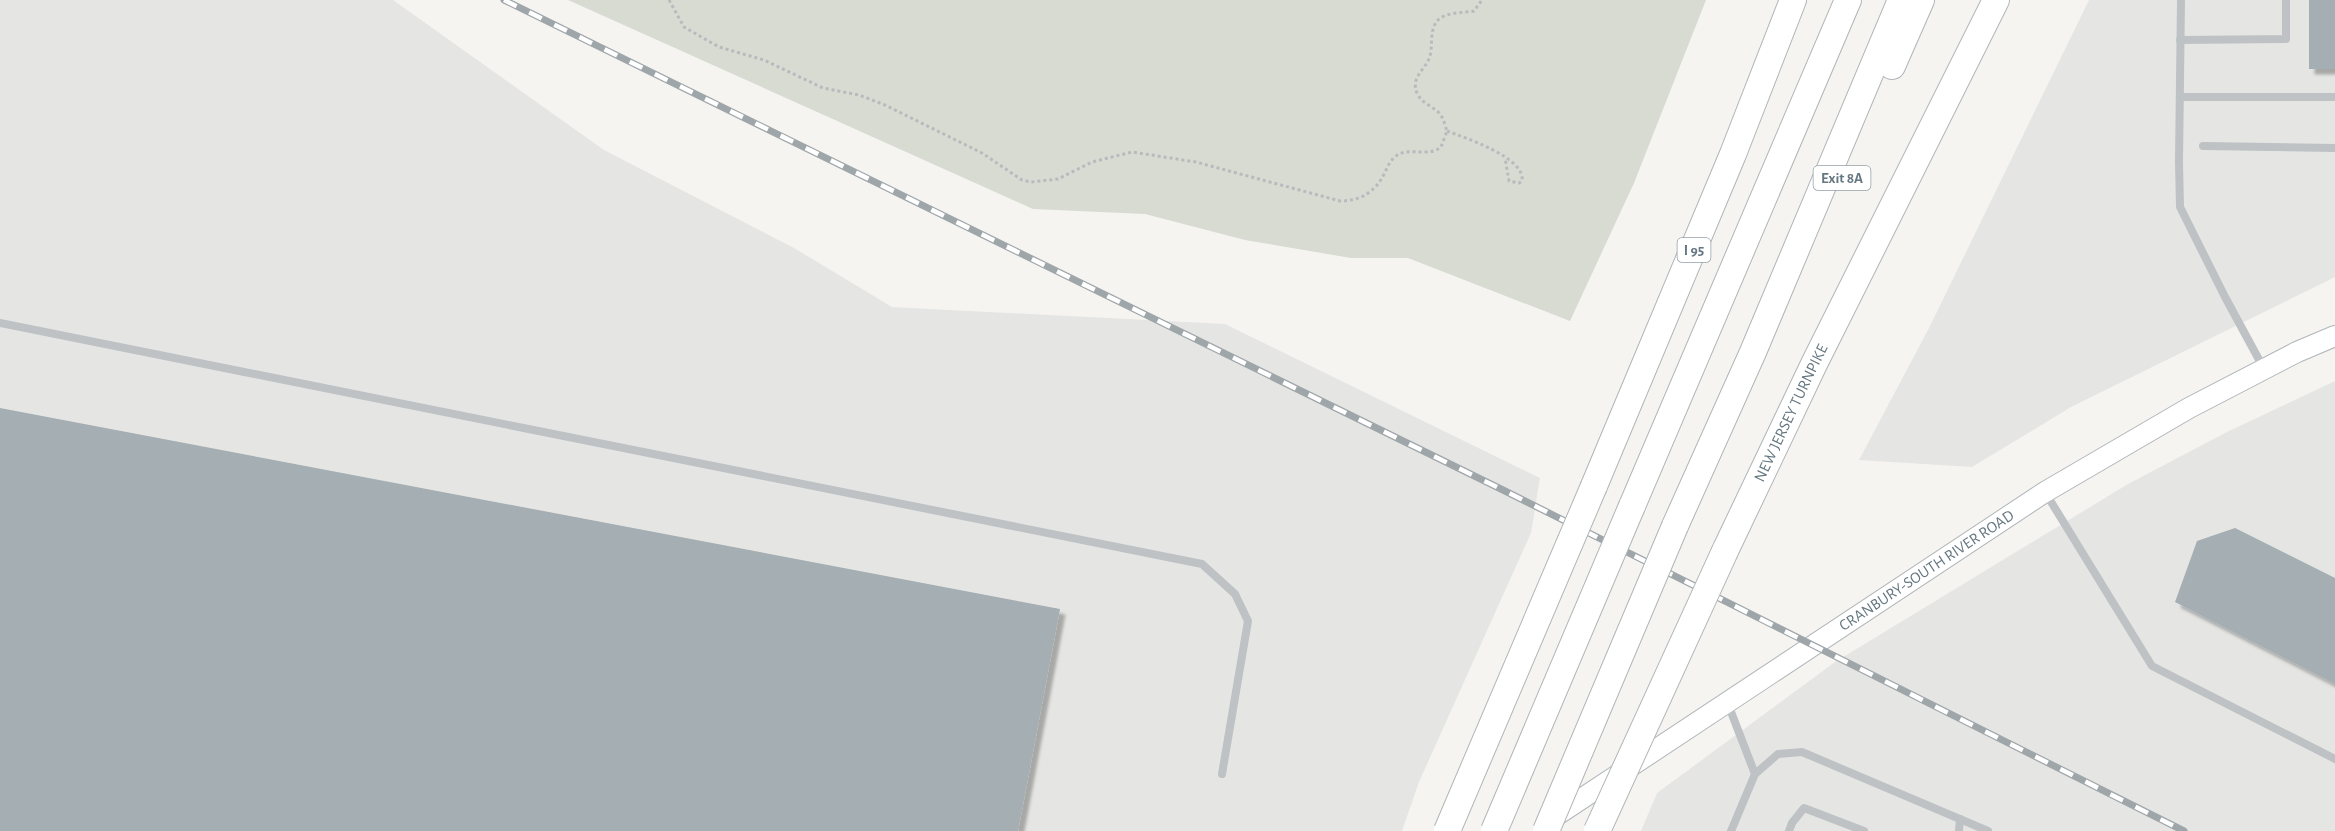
<svg xmlns="http://www.w3.org/2000/svg" width="2335" height="831" viewBox="0 0 2335 831" font-family="'Alegreya Sans',sans-serif">
	<defs>
		<filter id="shadow"><feDropShadow dx="5.5" dy="5.5" stdDeviation="1.5" flood-color="#0004"/></filter>
	</defs>
	<rect width="100%" height="100%" fill="#f5f4f1"/>
	<g fill="#e5e6e4">
		<polygon points="0,0 393,0 604,150 794,248 892,307 1225,324 1540,478 1531,533 1419,782 1402,831 0,831"/>
		<polygon points="2089,0 2335,0 2335,277 2071,407 1972,467 1859,460 1929,328"/>
		<polygon points="2335,381 2335,831 1641,831 1657,793 1835,662 2128,484 2227,432"/>
	</g>
	<polygon fill="#d7dbd2" points="568,0 1706,0 1634,183 1570,321 1408,258 1351,258 1245,240 1145,214 1033,209"/>
	<g fill="#a5aeb2" filter="url(#shadow)">
		<rect x="2309" y="0" width="26" height="69"/>
		<polygon points="0,408 1060,609 1018,831 0,831"/>
		<polygon points="2235,528 2335,578 2335,684 2175,602 2197,541"/>
	</g>
	<g fill="none" stroke-linecap="round" stroke-linejoin="round">
		<defs>
			<g id="secondary">
				<path id="s1" d="M1548 821 2045 492 2189 408 2297 352 2335 336"/>
			</g>
			<g id="highway">
				<polyline points="1892,66 1921,0"/>
				<polyline points="1594,486 1733,154 1793,0"/>
				<polyline points="1632,506 1848,0"/>
				<polyline points="1675,526 1753,352 1901,0"/>
				<path id="s2" d="M1725 551 1814 364 1996 0"/>
			</g>
		</defs>
		<use href="#secondary" stroke="#b0b6b9" stroke-width="22"/>
		<use href="#highway" stroke="#b1b5b7" stroke-width="28"/>
		<g stroke="#b8bbbd" stroke-width="3" stroke-dasharray="3 3" stroke-linecap="butt">
			<path d="M669 0 684 27 719 47 764 60 823 88 859 95 885 105 982 153 1022 180 1031 182 1058 179 1092 162 1132 152 1196 162 1340 201C1359 201 1374 193 1383 176 1387 169 1389 161 1396 156 1409 146 1428 158 1441 147L1447 131C1445 126 1444 119 1440 114 1433 106 1421 103 1417 93 1410 77 1427 68 1430 56 1433 44 1429 30 1438 20 1446 12 1463 13 1474 11L1482 0"/>
			<path d="M1447 131C1466 138 1526 158 1522 181L1519 183 1509 181 1505 158"/>
		</g>
		<g stroke="#bec2c5" stroke-width="8">
			<polyline points="2181,0 2179,162 2180,207 2225,297 2263,367"/>
			<polyline points="2180,40 2286,39 2286,0"/>
			<polyline points="2180,97 2335,97"/>
			<polyline points="2203,146 2335,148"/>
			<polyline points="0,323 1202,564 1235,594 1248,621 1222,774"/>
			<polyline points="2045,492 2152,666 2335,759"/>
			<polyline points="1728,704 1755,774"/>
			<polyline points="1731,831 1755,774 1778,754 1802,752 1988,831"/>
			<polyline points="1789,831 1792,823 1804,808 1864,831"/>
			<polyline points="1959,831 1960,819"/>
		</g>
		<use href="#secondary" stroke="#fff" stroke-width="20"/>
		<use href="#highway" stroke="#fff" stroke-width="26"/>
		<defs>
			<polyline id="rail" points="504,0 1505,491 2184,831"/>
		</defs>
		<use href="#rail" stroke="#9fa6aa" stroke-width="7"/>
		<use href="#rail" stroke="#fff" stroke-width="4.5" stroke-dasharray="14" stroke-linecap="butt"/>
		<defs>
			<g id="highway-bridge">
				<polyline points="1447,831 1594,486"/>
				<polyline points="1494,831 1632,506"/>
				<polyline points="1546,831 1675,526"/>
				<polyline points="1597,831 1725,551"/>
			</g>
		</defs>
		<use href="#highway-bridge" stroke="#b1b5b7" stroke-width="28" stroke-linecap="butt"/>
		<use href="#highway-bridge" stroke="#fff" stroke-width="26"/>
	</g>
	<g text-anchor="middle" dominant-baseline="central" stroke-width="6" stroke-linejoin="round" paint-order="stroke">
		<g fill="#fff" stroke="#93a0a6" stroke-width="1.5">
			<rect x="1813.5" y="166" width="57" height="24" rx="4.5"/>
			<rect x="1677.5" y="238" width="33" height="24" rx="4.5"/>
		</g>
		<g font-size="15" font-weight="bold" fill="#657780">
			<text x="1842" y="178">Exit 8A</text>
			<text x="1694" y="250">I 95</text>
		</g>
		<g font-size="16" fill="#657780" stroke="#fff">
			<text stroke="none"><textPath href="#s2" startOffset="153">NEW JERSEY TURNPIKE</textPath></text>
			<text stroke="none"><textPath href="#s1" startOffset="454">CRANBURY-SOUTH RIVER ROAD</textPath></text>
		</g>
	</g>
</svg>
